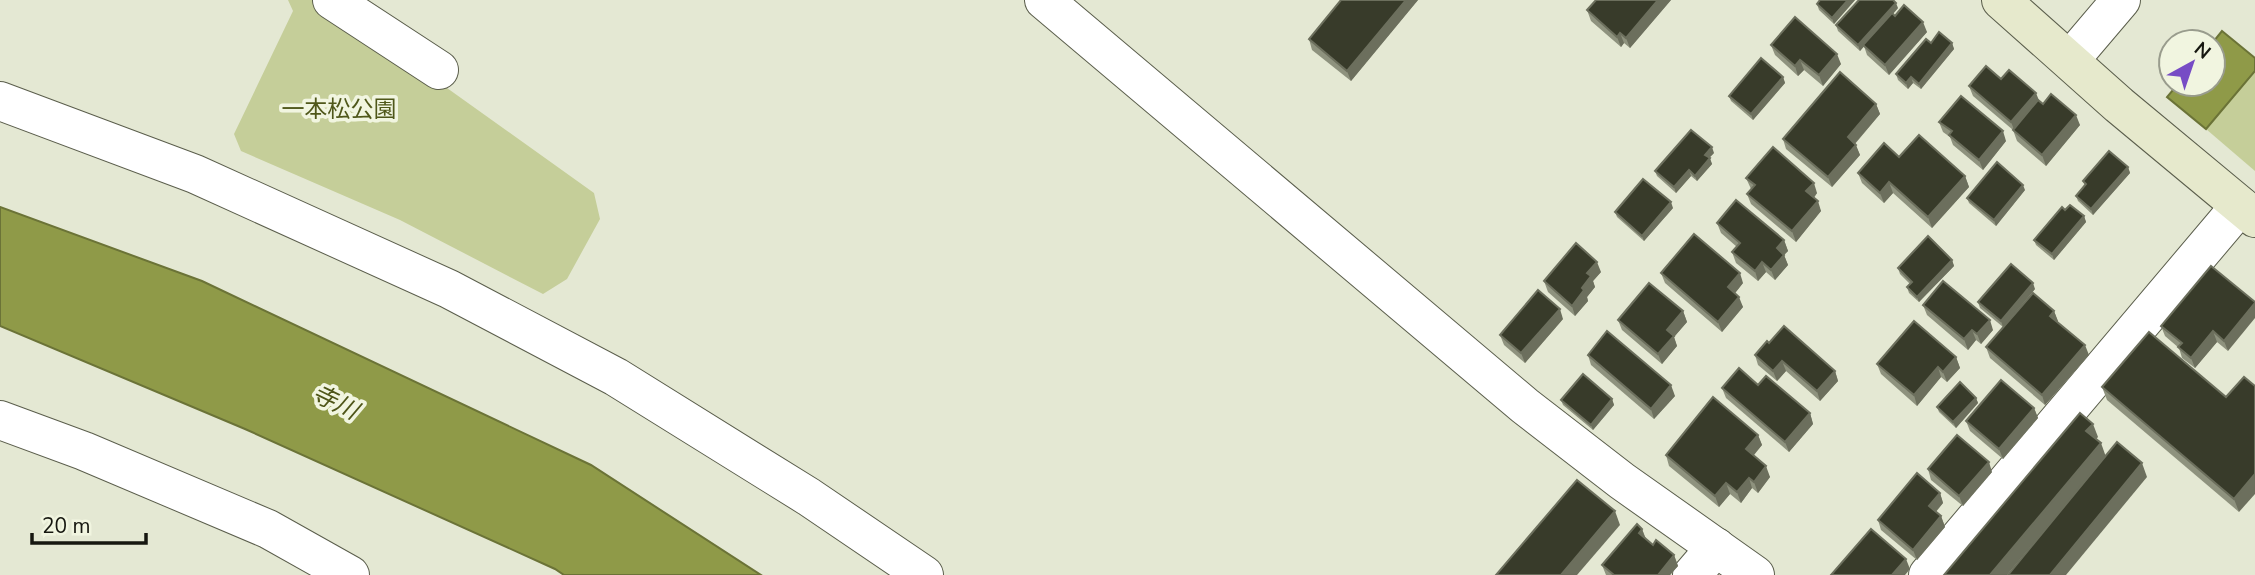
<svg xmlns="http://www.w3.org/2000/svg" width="2255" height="575" viewBox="0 0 2255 575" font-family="'Nunito Sans','Noto Sans JP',sans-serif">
	<rect width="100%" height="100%" fill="#e4e8d3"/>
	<g fill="#c5ce99">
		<polygon points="288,0 314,0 440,83 594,193 600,219 567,279 543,294 400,220 241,151 234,134 293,11"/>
		<polygon points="2255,71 2255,171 2206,129"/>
	</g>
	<g fill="#8f9a48" stroke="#6b7337" stroke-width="2">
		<polygon points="2222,31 2255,58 2255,71 2206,129 2167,97 2178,84 2213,84 2213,42"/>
		<polygon points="0,207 202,281 591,465 761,575 564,575 555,569 245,429 0,326"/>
	</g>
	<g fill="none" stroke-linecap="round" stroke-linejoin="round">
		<defs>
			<g id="street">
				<polyline points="332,0 439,70"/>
				<polyline points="1044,0 1525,406 1622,481 1755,575"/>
				<polyline points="2070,60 2121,0"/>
				<polyline points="0,101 195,174 449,289 616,377 809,497 924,575"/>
				<polyline points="0,420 84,451 268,529 350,575"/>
				<polyline points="1692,575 1716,547"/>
				<polyline points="1928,575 2240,206"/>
			</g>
			<polyline id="secondary" points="2001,0 2119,105 2255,218"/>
		</defs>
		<use href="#street" stroke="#5b5e4c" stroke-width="40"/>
		<use href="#secondary" stroke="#5b5e4c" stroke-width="40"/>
		<use href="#street" stroke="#fff" stroke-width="38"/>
		<use href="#secondary" stroke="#e6e9cc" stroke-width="38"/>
	</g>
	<g fill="#8e927e">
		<polygon points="1341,0 1418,0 1351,81 1312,50 1309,39"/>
		<polygon points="1596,0 1671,0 1630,48 1624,43 1621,47 1591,21 1587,10"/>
		<polygon points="1855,0 1834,24 1819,10 1817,4"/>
		<polygon points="1898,8 1893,14 1895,16 1927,32 1889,75 1867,55 1864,46 1860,51 1838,31 1836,25"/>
		<polygon points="1931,43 1952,43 1954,49 1921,89 1913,83 1908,89 1898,80 1896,74"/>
		<polygon points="1771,45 1841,64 1823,86 1804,70 1798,76 1775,55"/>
		<polygon points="1783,77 1785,83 1753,120 1731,101 1729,96"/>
		<polygon points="2001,79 2043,104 2080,125 2046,166 2017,141 2013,130 1973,96 1969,86"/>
		<polygon points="1876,104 1880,114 1855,144 1860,155 1832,187 1786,149 1783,139"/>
		<polygon points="1939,122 2006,141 1983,170 1953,145 1950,137 1943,132"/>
		<polygon points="1714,153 1709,158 1712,164 1697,181 1691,176 1676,193 1657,176 1655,171"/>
		<polygon points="1899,157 1965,176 1969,187 1932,228 1893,193 1884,203 1862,183 1858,173"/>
		<polygon points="2128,167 2130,173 2093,215 2078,201 2076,196 2085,186 2083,181"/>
		<polygon points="1746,178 1817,193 1814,198 1821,211 1796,242 1751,204 1747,194 1751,189"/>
		<polygon points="2025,190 1996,226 1969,203 1967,198"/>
		<polygon points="1673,208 1644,241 1617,217 1615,212"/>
		<polygon points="2065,210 2084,216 2086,222 2054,260 2036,245 2034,240"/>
		<polygon points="1717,223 1784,240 1788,251 1784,255 1788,265 1775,280 1766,272 1758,281 1736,263 1732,252 1737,247 1721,233"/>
		<polygon points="1952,260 1954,266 1919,302 1909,293 1907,287 1910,284 1900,274 1898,268"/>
		<polygon points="2211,266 2228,351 2217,342 2195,368 2182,358 2179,348 2165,336 2161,326"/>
		<polygon points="1601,272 1593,281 1595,287 1587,297 1588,301 1575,316 1548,292 1544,281"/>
		<polygon points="1661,273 1743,283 1735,293 1743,307 1722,332 1665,283"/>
		<polygon points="2035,289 2003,327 1980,308 1978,302"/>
		<polygon points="1923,305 1993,330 1981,344 1976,340 1968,350 1927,315"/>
		<polygon points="1683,311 1687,322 1674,337 1677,346 1662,364 1622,330 1618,320"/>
		<polygon points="2054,311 2058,322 2089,355 2045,405 1990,358 1986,347"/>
		<polygon points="1563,319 1525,363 1504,345 1500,335"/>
		<polygon points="1769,343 1835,371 1838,381 1820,401 1786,371 1777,381 1758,365 1755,355"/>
		<polygon points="1588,355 1675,396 1654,419 1591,365"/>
		<polygon points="1956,357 1960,368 1947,382 1941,377 1917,406 1881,374 1877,364"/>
		<polygon points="1758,385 1810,413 1813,424 1789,452 1726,398 1722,388"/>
		<polygon points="2102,387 2226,397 2239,512 2107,400"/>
		<polygon points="1976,398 1978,403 1956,428 1939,412 1937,407"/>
		<polygon points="1612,399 1614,405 1593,430 1563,405 1561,400"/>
		<polygon points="2034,408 2038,418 2003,459 1970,431 1966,421"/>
		<polygon points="1758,435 1762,445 1753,455 1770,477 1758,493 1752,488 1741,503 1730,494 1719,507 1669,466 1666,455"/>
		<polygon points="1928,469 1992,472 1963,506 1931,480"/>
		<polygon points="1940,493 1943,503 1936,512 1941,516 1945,527 1917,560 1881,530 1878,520"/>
		<polygon points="1642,529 1646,539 1653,545 1674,555 1678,566 1670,575 1606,575 1602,565"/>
	</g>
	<g fill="#6c6f5d">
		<polygon points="1406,0 1418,0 1351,81 1347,71"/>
		<polygon points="1658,0 1671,0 1630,48 1626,38"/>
		<polygon points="1848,0 1855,0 1834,24 1832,18"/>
		<polygon points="1896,3 1898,8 1860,51 1858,45"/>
		<polygon points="1923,22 1927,32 1889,75 1885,65"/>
		<polygon points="1620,33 1624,43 1621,47 1617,37"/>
		<polygon points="1952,43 1954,49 1921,89 1919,84"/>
		<polygon points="1837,54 1841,64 1823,86 1819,75"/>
		<polygon points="1800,60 1804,70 1798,76 1795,66"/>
		<polygon points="1783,77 1785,83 1753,120 1751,114"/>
		<polygon points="1911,77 1913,83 1908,89 1906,83"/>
		<polygon points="2036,93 2040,103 2015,132 2011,122"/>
		<polygon points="1876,104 1880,114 1851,148 1848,137"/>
		<polygon points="2076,115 2080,125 2046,166 2042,155"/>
		<polygon points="2003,131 2006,141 1983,170 1979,160"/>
		<polygon points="1856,145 1860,155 1832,187 1828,177"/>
		<polygon points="1712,147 1714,153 1707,160 1705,155"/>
		<polygon points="1710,158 1712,164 1697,181 1695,176"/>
		<polygon points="2128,167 2130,173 2093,215 2091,209"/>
		<polygon points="1689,170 1691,176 1676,193 1674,187"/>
		<polygon points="1965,176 1969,187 1932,228 1928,217"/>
		<polygon points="1889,182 1893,193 1884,203 1880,193"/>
		<polygon points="1814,183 1817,193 1810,202 1806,191"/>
		<polygon points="2023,185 2025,190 1996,226 1994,220"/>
		<polygon points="1818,201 1821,211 1796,242 1792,231"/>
		<polygon points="1671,202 1673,208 1644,241 1642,236"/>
		<polygon points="2084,216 2086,222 2054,260 2052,254"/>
		<polygon points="1784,240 1788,251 1784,255 1788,265 1775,280 1771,270 1777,248"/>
		<polygon points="1952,260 1954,266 1919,302 1917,297"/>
		<polygon points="1597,262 1601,272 1593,281 1595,287 1587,297 1588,301 1575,316 1572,306 1587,273"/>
		<polygon points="1762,262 1766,272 1758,281 1755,271"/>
		<polygon points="1740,273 1743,283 1732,297 1728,287"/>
		<polygon points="2033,283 2035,289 2003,327 2001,321"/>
		<polygon points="1739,297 1743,307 1722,332 1718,322"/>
		<polygon points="2255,303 2255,318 2228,351 2224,341"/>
		<polygon points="1560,309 1563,319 1525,363 1521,353"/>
		<polygon points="1683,311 1687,322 1674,337 1677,346 1662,364 1658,354 1667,330"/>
		<polygon points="2054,311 2058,321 2054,326 2050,316"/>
		<polygon points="1990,320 1993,330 1981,344 1977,334"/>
		<polygon points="1972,330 1976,340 1968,350 1964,339"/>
		<polygon points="2213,331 2217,342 2195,368 2191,358"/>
		<polygon points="2085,345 2089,355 2045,405 2042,395"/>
		<polygon points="1956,357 1960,368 1947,382 1943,372"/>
		<polygon points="1782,361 1786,371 1777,381 1773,371"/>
		<polygon points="1938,367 1941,377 1917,406 1914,395"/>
		<polygon points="1835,371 1838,381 1820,401 1817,391"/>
		<polygon points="1671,385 1675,396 1654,419 1651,409"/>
		<polygon points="1976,398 1978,403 1956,428 1953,422"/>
		<polygon points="1612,399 1614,405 1593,430 1591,425"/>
		<polygon points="2034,408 2038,418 2003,459 1999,449"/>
		<polygon points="1810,413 1813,424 1789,452 1785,442"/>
		<polygon points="2093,424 2098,437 2091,445 2086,431"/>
		<polygon points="1758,435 1762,445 1750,460 1746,449"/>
		<polygon points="2101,443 2106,457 2007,575 1990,575"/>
		<polygon points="1989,462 1992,472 1963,506 1959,496"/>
		<polygon points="2142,463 2147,477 2066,575 2050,575"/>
		<polygon points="1766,466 1770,477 1758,493 1754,482"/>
		<polygon points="2255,474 2255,494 2239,512 2234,499"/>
		<polygon points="1749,478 1752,488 1741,503 1737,492"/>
		<polygon points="1726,483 1730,494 1719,507 1715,496"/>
		<polygon points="1940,493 1943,503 1932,516 1929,506"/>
		<polygon points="1615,511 1620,525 1577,575 1561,575"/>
		<polygon points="1941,516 1945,527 1917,560 1913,550"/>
		<polygon points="1642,529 1646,540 1639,533"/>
		<polygon points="1674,555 1678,566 1670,575 1658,575"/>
		<polygon points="1906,559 1910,569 1905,575 1892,575"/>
	</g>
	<g fill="#383b2a" stroke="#6c6f5d" stroke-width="2">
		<polygon points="1341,0 1406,0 1347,71 1309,39"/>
		<polygon points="1596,0 1658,0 1626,38 1620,33 1617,37 1587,10"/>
		<polygon points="1820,0 1848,0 1832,18 1817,4"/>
		<polygon points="1859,0 1893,0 1896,3 1858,45 1836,25"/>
		<polygon points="1904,5 1923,22 1885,65 1863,45 1892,13 1895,16"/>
		<polygon points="1795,17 1837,54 1819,75 1800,60 1795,66 1771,45"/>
		<polygon points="1939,32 1952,43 1919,84 1911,77 1906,83 1896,74 1926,39 1931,43"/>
		<polygon points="1761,58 1783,77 1751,114 1729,96"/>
		<polygon points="1986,66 2001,79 2009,70 2036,93 2011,122 1969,86"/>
		<polygon points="1840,72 1876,104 1848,137 1856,145 1828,177 1783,139"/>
		<polygon points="2051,94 2076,115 2042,155 2013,130 2038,100 2043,104"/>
		<polygon points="1961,96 2003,131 1979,160 1949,135 1952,131 1939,122"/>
		<polygon points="1691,130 1712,147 1705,155 1710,158 1695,176 1689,170 1674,187 1655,171"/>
		<polygon points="1919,135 1965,176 1928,217 1889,182 1880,193 1858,173 1884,143 1899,157"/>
		<polygon points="1773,147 1814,183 1806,191 1818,201 1792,231 1747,194 1755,185 1746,178"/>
		<polygon points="2109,151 2128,167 2091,209 2076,196 2086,184 2083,181"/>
		<polygon points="1997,162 2023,185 1994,220 1967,198"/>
		<polygon points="1643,179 1671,202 1642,236 1615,212"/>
		<polygon points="1736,200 1784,240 1777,248 1784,255 1771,270 1762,262 1755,271 1732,252 1740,243 1717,223"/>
		<polygon points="2070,205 2084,216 2052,254 2034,240 2062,207 2065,210"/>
		<polygon points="1694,234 1740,273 1728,287 1739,297 1718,322 1661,273"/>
		<polygon points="1928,236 1952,260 1917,297 1907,287 1912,282 1898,268"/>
		<polygon points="1576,243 1597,262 1587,273 1591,276 1582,288 1584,290 1572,306 1544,281"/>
		<polygon points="2011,264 2033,283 2001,321 1978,302"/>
		<polygon points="2211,266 2255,302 2255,303 2224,341 2213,331 2191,358 2178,347 2182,343 2161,326"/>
		<polygon points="1943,281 1990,320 1977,334 1972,330 1964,339 1923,305"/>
		<polygon points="1649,283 1683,311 1667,330 1674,336 1658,354 1618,320"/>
		<polygon points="1538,290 1560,309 1521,353 1500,335"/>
		<polygon points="2033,293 2054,311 2050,316 2085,345 2042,395 1986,347"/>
		<polygon points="1914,321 1956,357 1943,372 1938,367 1914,395 1877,364"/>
		<polygon points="1784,326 1835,371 1817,391 1782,361 1773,371 1755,355 1767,341 1769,343"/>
		<polygon points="1607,331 1671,385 1651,409 1588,355"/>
		<polygon points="2149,332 2226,397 2244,377 2255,386 2255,474 2234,499 2102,387"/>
		<polygon points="1739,368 1758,385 1766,376 1810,413 1785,442 1722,388"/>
		<polygon points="1583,374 1612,399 1591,425 1561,400"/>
		<polygon points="2001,380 2034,408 1999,449 1966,421"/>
		<polygon points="1960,382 1976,398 1953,422 1937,407"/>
		<polygon points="1713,397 1758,435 1746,449 1766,466 1754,482 1749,478 1737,492 1726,483 1715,496 1666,455"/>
		<polygon points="2080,413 2093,424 2086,431 2101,443 1990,575 1944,575"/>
		<polygon points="1957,435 1989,462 1959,496 1928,469"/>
		<polygon points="2117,442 2142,463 2050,575 2008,575"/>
		<polygon points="1917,473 1940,493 1929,506 1941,516 1913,550 1878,520"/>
		<polygon points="1577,480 1615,511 1561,575 1496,575"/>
		<polygon points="1637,524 1642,529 1639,533 1653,545 1656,540 1674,555 1658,575 1614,575 1602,565"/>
		<polygon points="1871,529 1906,559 1892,575 1831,575"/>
	</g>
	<g text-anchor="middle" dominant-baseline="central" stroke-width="7" stroke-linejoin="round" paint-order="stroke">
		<g font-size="23" fill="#4f571a" stroke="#f1f5e0">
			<text x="339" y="109">一本松公園</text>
		</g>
		<g font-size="24" font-style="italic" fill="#4e5518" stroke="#f1f5e0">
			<text transform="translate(335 402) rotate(26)">寺川</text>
		</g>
	</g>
	<g transform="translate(2192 63) rotate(40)"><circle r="33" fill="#f1f5e0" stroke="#999c8d" stroke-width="2"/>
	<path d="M0-5L12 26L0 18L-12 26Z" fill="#774cc5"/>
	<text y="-10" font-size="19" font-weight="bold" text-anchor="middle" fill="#161710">N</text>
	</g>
	<path d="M32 533v10h114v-10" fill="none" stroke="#161710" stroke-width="3.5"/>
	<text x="42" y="533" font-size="21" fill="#161710" stroke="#f1f5e0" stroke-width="5" paint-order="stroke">20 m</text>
</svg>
